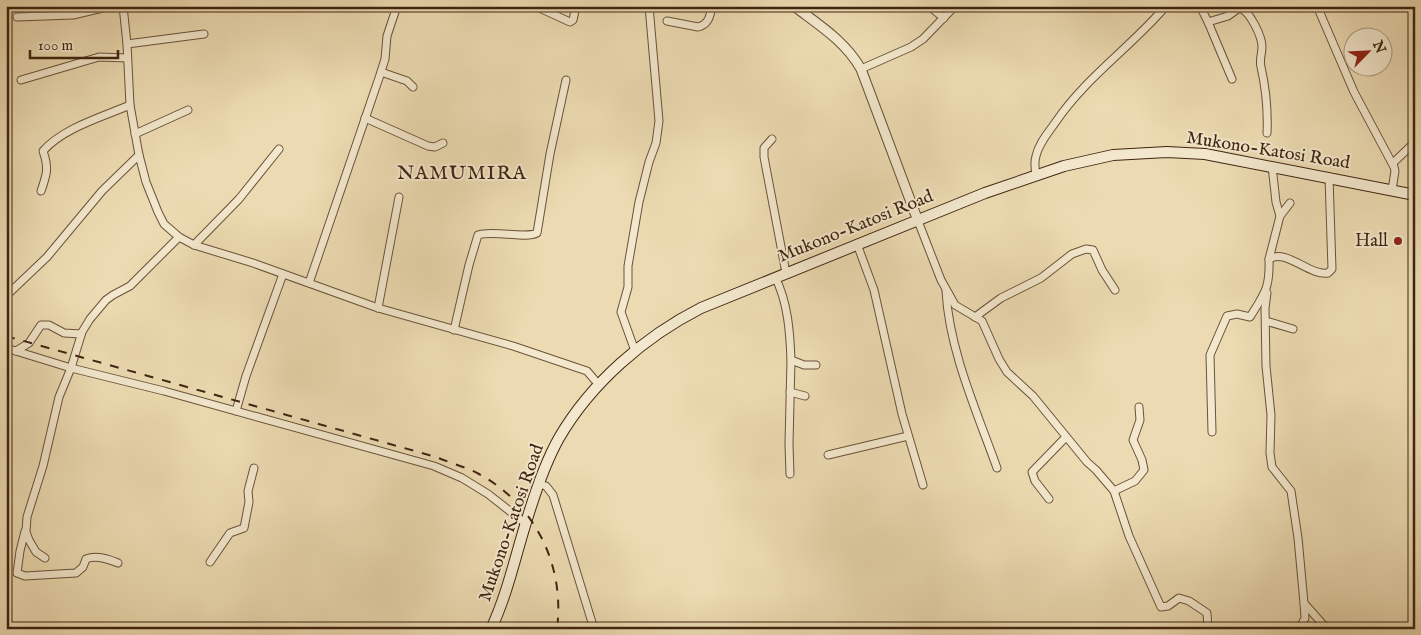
<svg xmlns="http://www.w3.org/2000/svg" width="1421" height="635" viewBox="0 0 1421 635" font-family="'IM FELL English',serif">
	<rect width="100%" height="100%" fill="#ecdbb2"/>
	<filter id="stains"><feTurbulence type="fractalNoise" baseFrequency=".004" numOctaves="4"/><feColorMatrix values="0 0 0 0 .2 0 0 0 0 .09 0 0 0 0 .02 0 0 0 .5 -.17"/></filter>
	<radialGradient id="worn" r=".72"><stop offset=".6" stop-color="#630" stop-opacity="0"/><stop offset="1" stop-color="#630" stop-opacity=".3"/></radialGradient>
	<g fill="none" stroke-linecap="round" stroke-linejoin="round">
		<defs>
			<g id="minor">
				<polyline points="123,6 127,44 130,105 139,155 146,182 158,212 164,224 179,237 194,245 253,263 378,308 513,346 575,367 587,371 599,385"/>
				<polyline points="535,6 570,22 573,20 576,6"/>
				<polyline points="929,6 944,18"/>
				<polyline points="1200,6 1208,22 1232,79"/>
				<polyline points="1317,6 1354,92 1394,167 1395,171 1392,190"/>
				<polyline points="17,17 73,15 111,6"/>
				<path d="M667 21 698 27C709 24 710 16 712 6"/>
				<path d="M1208 22 1228 16 1239 8C1250 10 1262 37 1262 47 1262 54 1259 60 1261 67 1266 89 1268 111 1267 133"/>
				<polyline points="127,44 204,34"/>
				<polyline points="861,69 911,47 923,39 955,6"/>
				<polyline points="381,72 407,81 413,87"/>
				<polyline points="21,80 99,57 127,58"/>
				<polyline points="365,118 428,146 435,147 443,143"/>
				<polyline points="135,134 188,110"/>
				<polyline points="772,139 764,148 764,157 786,273"/>
				<polyline points="1393,163 1415,142"/>
				<polyline points="1272,166 1276,202 1280,216"/>
				<path d="M1036 175C1035 169 1034 162 1036 156 1039 143 1048 133 1055 123 1085 78 1131 47 1166 6"/>
				<path d="M41 191C47 174 49 168 43 151 63 128 102 117 130 105"/>
				<polyline points="918,221 941,280 955,305 982,321 999,359 1007,372 1033,396 1087,462 1096,470 1114,491 1129,536 1161,607 1168,606 1179,598 1189,601 1207,613 1208,629"/>
				<polyline points="857,244 874,290 902,414 923,485"/>
				<polyline points="194,245 239,199 279,149"/>
				<polyline points="1269,259 1280,216 1290,203"/>
				<path d="M775 277C788 302 790 333 791 360"/>
				<polyline points="309,283 380,75 385,59 387,36 397,6"/>
				<path d="M946 291C949 350 977 412 997 468"/>
				<polyline points="1267,293 1265,308 1266,366 1271,415 1270,453 1272,467 1291,491 1298,538 1304,603 1305,618 1300,628"/>
				<polyline points="6,296 47,257 102,191 139,155"/>
				<polyline points="378,308 399,197"/>
				<polyline points="975,317 1001,298 1041,278 1072,254 1086,249 1093,250 1102,270 1115,290"/>
				<polyline points="1266,321 1293,329"/>
				<path d="M454 330 469 265 478 235C493 230 526 239 537 233L550 154 566 80"/>
				<polyline points="6,348 71,368 164,391 434,466 462,478 488,494 525,523"/>
				<polyline points="16,351 29,343 41,325 49,325 64,333 81,334"/>
				<polyline points="635,351 621,312 628,287 628,266 639,202 649,162 656,143 659,121 649,6"/>
				<polyline points="790,392 805,396"/>
				<polyline points="236,411 246,376 283,274"/>
				<path d="M1212 432 1210 355 1227 316 1237 314 1250 317C1265 293 1270 288 1269 259 1286 248 1309 276 1328 273L1332 269 1329 177"/>
				<polyline points="828,455 908,436"/>
				<polyline points="790,474 789,444 791,360 804,365 816,365"/>
				<polyline points="539,484 546,486 553,495 594,629"/>
				<polyline points="1114,491 1135,481 1144,470 1142,460 1133,440 1140,420 1139,407"/>
				<polyline points="1049,499 1035,481 1032,472 1066,437"/>
				<path d="M25 531 20 551 17 573 25 576 76 573 83 567 86 559C97 555 108 559 118 563"/>
				<polyline points="45,558 36,552 29,540 26,532 27,517 43,466 59,397 71,368 82,332 90,319 106,300 113,295 130,286 179,237"/>
				<polyline points="210,562 230,533 244,528 249,502 248,491 254,468"/>
				<polyline points="1304,603 1327,629"/>
			</g>
			<path id="tertiary" d="M794 6C819 25 845 41 861 69L918 221"/>
			<path id="secondary" d="M491 629C508 593 516 553 528 516 536 490 545 463 559 438 591 383 644 337 701 308L985 193 1064 166 1113 155 1167 152 1205 154 1415 195"/>
		</defs>
		<use href="#minor" stroke="#6a5239" stroke-width="9"/>
		<use href="#tertiary" stroke="#6a5239" stroke-width="11"/>
		<use href="#secondary" stroke="#3f2411" stroke-width="12"/>
		<use href="#minor" stroke="#f3e8cd" stroke-width="7"/>
		<use href="#tertiary" stroke="#f3e8cd" stroke-width="9"/>
		<use href="#secondary" stroke="#f3e8cd" stroke-width="10"/>
		<path stroke="#3f2411" stroke-width="2" stroke-dasharray="9 9" stroke-linecap="butt" d="M6 336 436 457C450 463 466 467 479 474 536 505 565 566 557 629"/>
	</g>
	<circle fill="#8f2418" stroke="#f3e8cd" stroke-width="2" cx="1398" cy="241" r="5"/>
	<g text-anchor="middle" dominant-baseline="central" stroke-width="4" stroke-linejoin="round" paint-order="stroke">
		<g font-size="18" fill="#3f2411" stroke="#f3e8cd">
			<text transform="translate(1268 151) rotate(9)">Mukono-Katosi Road</text>
			<text transform="translate(856 227) rotate(-22)">Mukono-Katosi Road</text>
			<text transform="translate(512 523) rotate(-71)">Mukono-Katosi Road</text>
		</g>
		<g font-size="18" fill="#3f2411" stroke="#f3e8cd" text-anchor="end">
			<text x="1388" y="241">Hall</text>
		</g>
		<g font-size="20" letter-spacing="1" fill="#3f2411" stroke="#f3e8cd">
			<text x="462" y="173">NAMUMIRA</text>
		</g>
	</g>
	<rect width="1421" height="635" fill="none" stroke="#ecdbb2" stroke-width="25"/>
	<rect x="8" y="8" width="1406" height="620" fill="none" stroke="#3f2411" stroke-width="2.5"/>
	<rect x="12" y="12" width="1396" height="610" fill="none" stroke="#3f2411"/>
	<g transform="translate(1368 52) rotate(66)"><circle r="24" fill="#f3e8cd" stroke="#ab9a82"/>
	<path d="M0-4L9 19L0 12L-9 19Z" fill="#8f2418"/>
	<text y="-8" font-size="14" font-weight="bold" text-anchor="middle" fill="#3f2411">N</text>
	</g>
	<path d="M30 50v8h88v-8" fill="none" stroke="#3f2411" stroke-width="2.5"/>
	<text x="38" y="50" font-size="15" fill="#3f2411" stroke="#f3e8cd" stroke-width="4" paint-order="stroke">100 m</text>
	<rect width="100%" height="100%" filter="url(#stains)"/>
	<rect width="100%" height="100%" fill="url(#worn)"/>
</svg>
